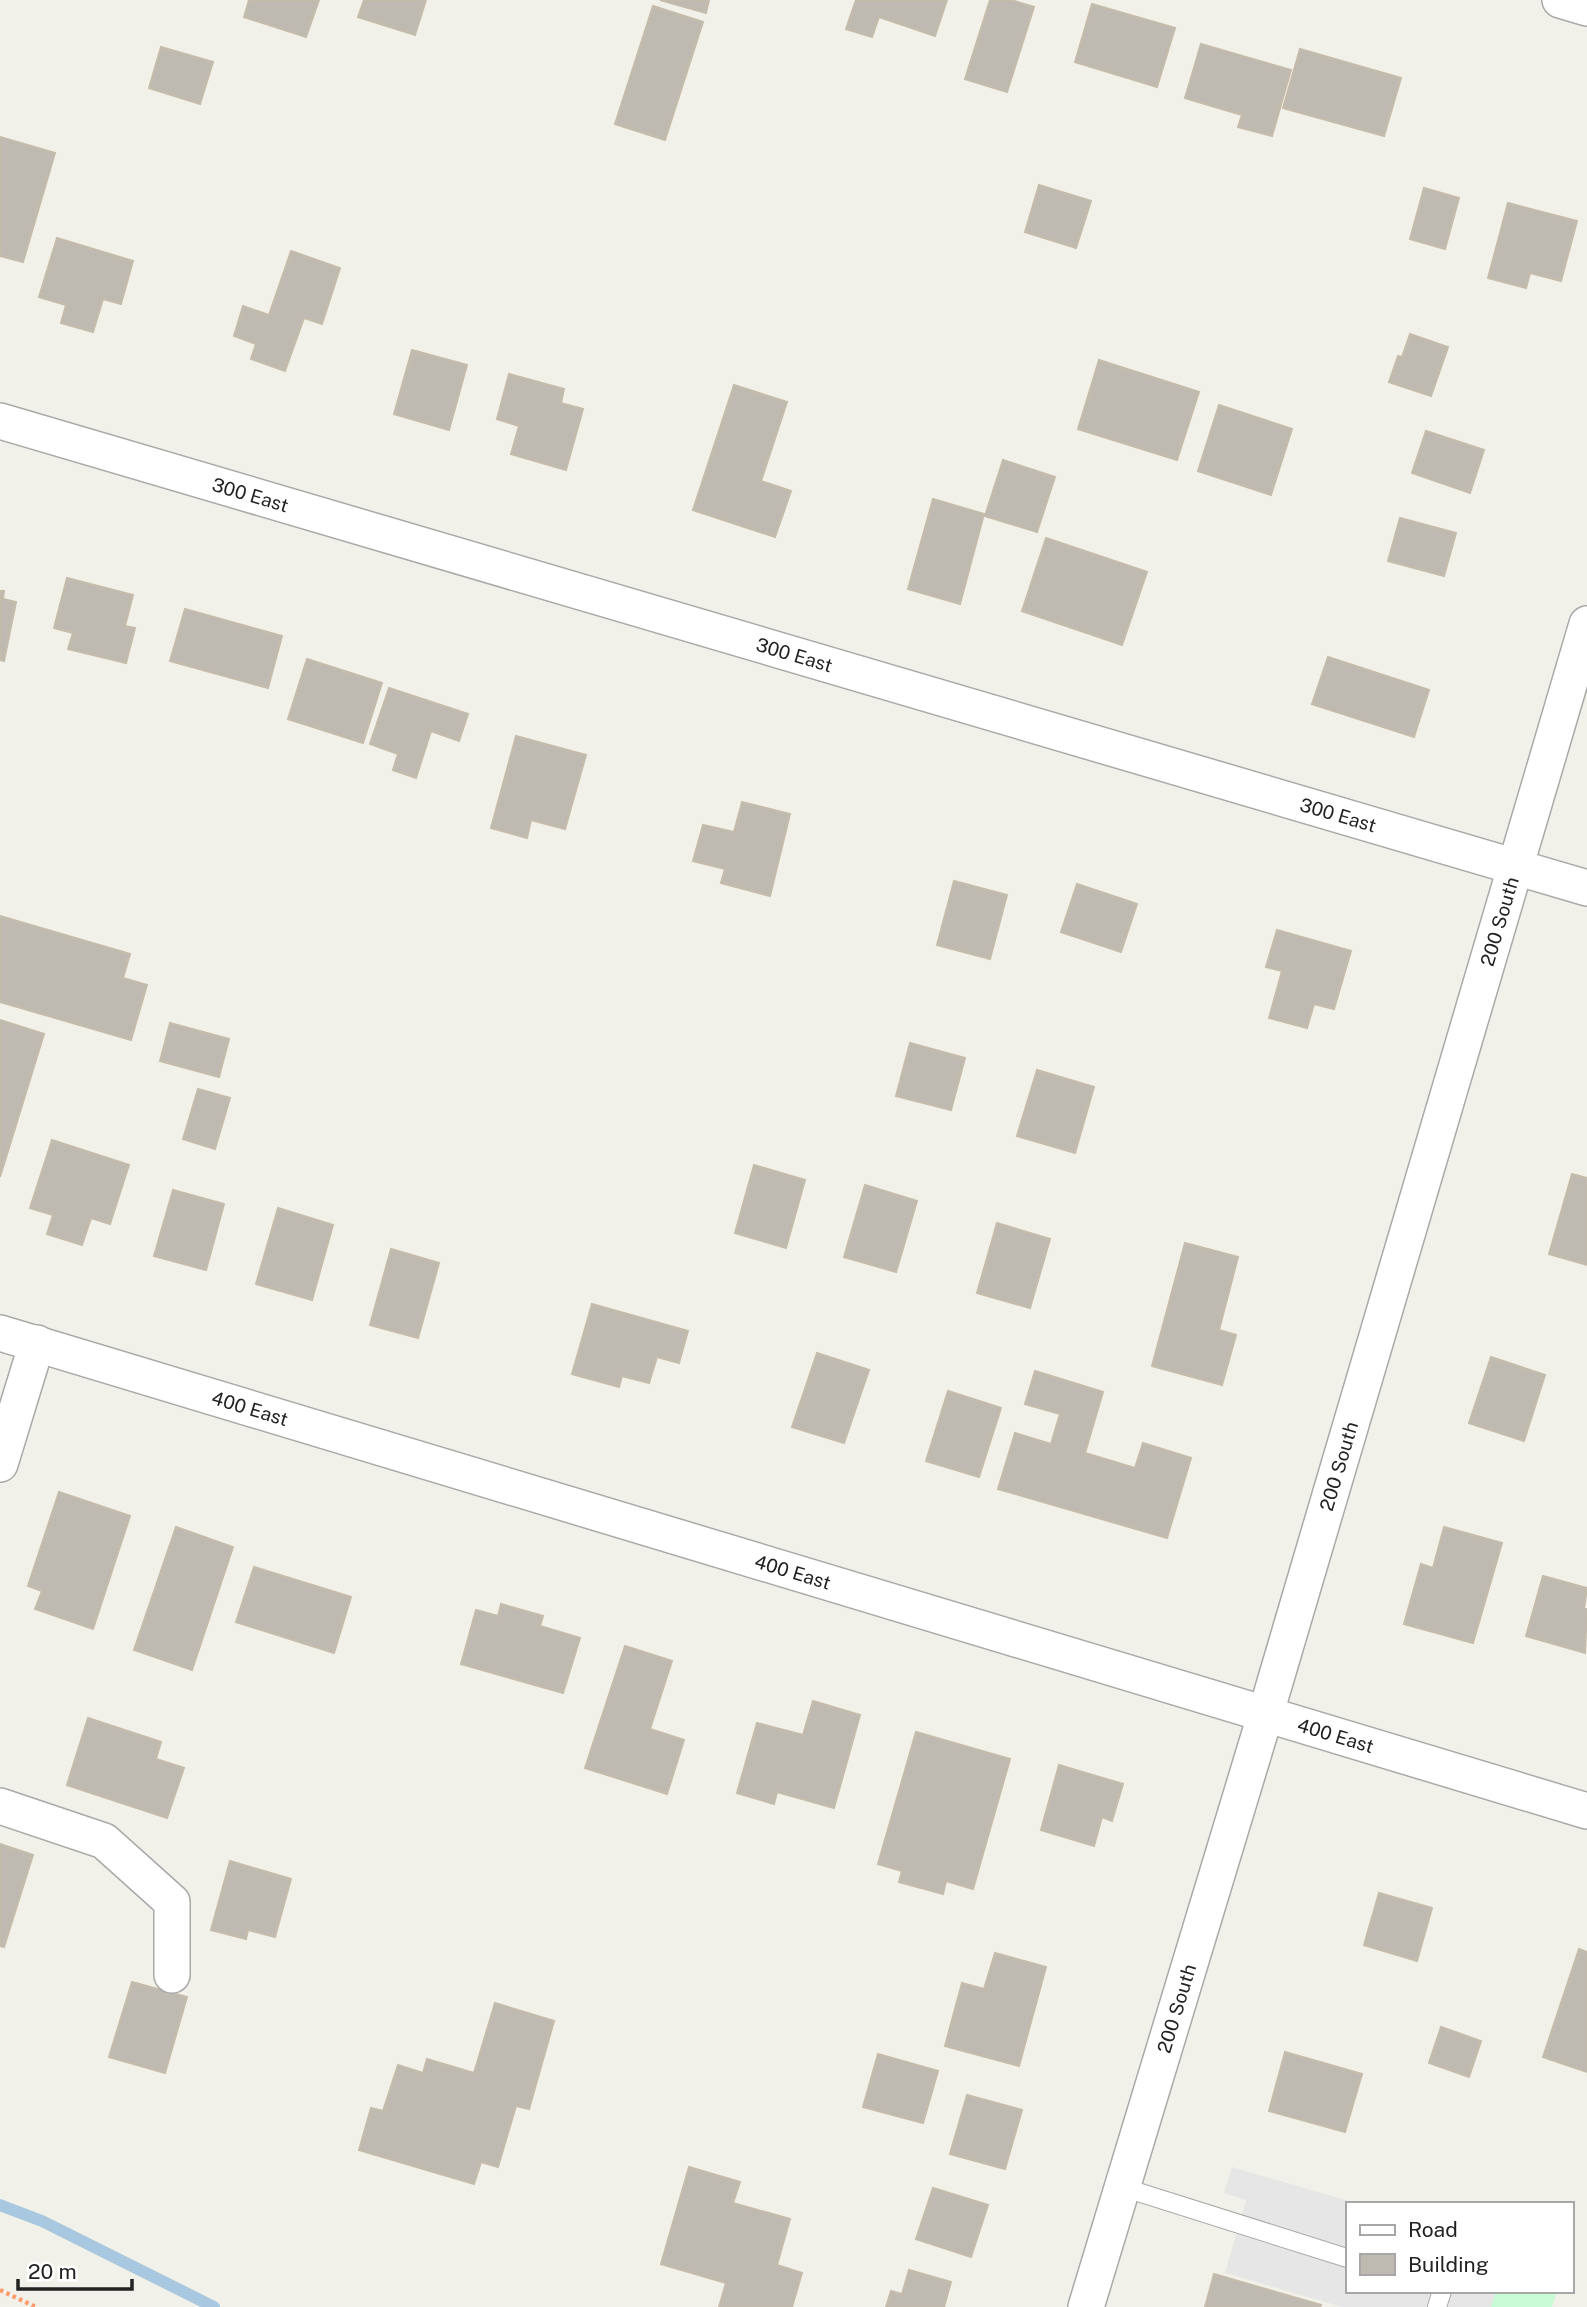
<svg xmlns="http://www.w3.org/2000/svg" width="1587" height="2307" viewBox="0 0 1587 2307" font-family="'Public Sans',sans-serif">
	<rect width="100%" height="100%" fill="#f2f1e9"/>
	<polygon fill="#c7fbd6" points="1496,2291 1557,2291 1552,2307 1491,2307"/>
	<polygon fill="#e6e6e6" points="1232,2167 1359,2204 1347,2204 1347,2291 1496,2291 1491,2307 1342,2307 1225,2273 1246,2200 1224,2193"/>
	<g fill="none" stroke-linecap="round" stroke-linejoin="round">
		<polyline stroke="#a8c8e0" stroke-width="12" points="0,2205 42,2221 214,2307"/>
	</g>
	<g fill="#bfbab1" stroke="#c5bbaa" stroke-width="2">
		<polygon points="249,0 319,0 306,37 244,17"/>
		<polygon points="364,0 426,0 415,35 358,17"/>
		<polygon points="660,0 709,0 706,13"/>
		<polygon points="856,0 947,0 935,36 879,17 872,37 846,29"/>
		<polygon points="990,0 1011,0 1034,7 1007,92 965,79"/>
		<polygon points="1092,4 1175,28 1157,87 1075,62"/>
		<polygon points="653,6 703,22 665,140 615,124"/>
		<polygon points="1201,44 1291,70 1272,136 1238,127 1242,115 1185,98"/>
		<polygon points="161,47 213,62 200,104 149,88"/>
		<polygon points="1300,49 1401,78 1384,136 1283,108"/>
		<polygon points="0,137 55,153 23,262 0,256"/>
		<polygon points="1039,185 1091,201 1076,248 1025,232"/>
		<polygon points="1424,188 1459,198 1445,249 1410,239"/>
		<polygon points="1508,203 1577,221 1561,281 1530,273 1526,288 1488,278"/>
		<polygon points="57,238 133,261 121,304 103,299 93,332 61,323 66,305 39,297"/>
		<polygon points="291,251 340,268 322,324 304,318 285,371 251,359 256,344 234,336 243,306 269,315"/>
		<polygon points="1410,334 1448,347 1431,396 1389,382 1398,356 1402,357"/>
		<polygon points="412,350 467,365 449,430 394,414"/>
		<polygon points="1099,360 1199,392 1177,460 1078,429"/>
		<polygon points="509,374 564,389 561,403 583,409 566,470 511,454 519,426 497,419"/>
		<polygon points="734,385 787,402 761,481 791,491 775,537 693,510"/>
		<polygon points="1219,405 1292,429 1271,495 1198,471"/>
		<polygon points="1426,431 1484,450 1470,493 1412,473"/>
		<polygon points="1003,460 1055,477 1037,532 985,516"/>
		<polygon points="933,499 984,514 960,604 908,589"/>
		<polygon points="1400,518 1456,533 1444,576 1388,561"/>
		<polygon points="1046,538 1147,572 1122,645 1022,611"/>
		<polygon points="67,578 133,595 125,626 135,628 126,663 68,649 73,633 54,628"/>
		<polygon points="0,591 4,591 3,599 16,602 4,661 0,660"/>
		<polygon points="185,609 282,636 268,688 170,661"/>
		<polygon points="1328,657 1429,690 1414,737 1312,704"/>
		<polygon points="307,659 382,683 363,743 288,719"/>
		<polygon points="389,688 468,714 459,741 431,731 416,778 393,770 398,754 370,744"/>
		<polygon points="516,736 586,755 565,829 531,820 527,838 491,828"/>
		<polygon points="742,802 790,814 770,896 721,883 725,869 693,861 703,825 734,832"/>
		<polygon points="954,881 1007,895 990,959 937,945"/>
		<polygon points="1077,884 1137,904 1121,952 1061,932"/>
		<polygon points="0,916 130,954 123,978 147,985 131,1040 0,1002"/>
		<polygon points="1277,930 1351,951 1334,1009 1314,1004 1307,1028 1269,1018 1282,971 1266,967"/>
		<polygon points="0,1020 44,1034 0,1177"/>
		<polygon points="170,1023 229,1039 219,1077 160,1061"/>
		<polygon points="910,1043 965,1058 951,1110 896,1096"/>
		<polygon points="1037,1070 1094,1087 1075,1153 1017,1136"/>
		<polygon points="198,1089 230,1098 215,1149 183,1139"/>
		<polygon points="52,1140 129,1165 110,1224 91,1218 82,1245 47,1234 53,1215 30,1208"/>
		<polygon points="754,1165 805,1180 786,1248 735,1233"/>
		<polygon points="1572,1174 1587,1178 1587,1265 1549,1254"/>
		<polygon points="865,1185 917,1201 896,1272 844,1257"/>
		<polygon points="173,1190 224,1204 206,1270 154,1256"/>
		<polygon points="278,1208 333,1225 312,1300 256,1284"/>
		<polygon points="997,1223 1050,1239 1030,1308 977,1293"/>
		<polygon points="1185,1243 1238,1257 1219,1330 1236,1335 1222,1385 1152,1366"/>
		<polygon points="391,1249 439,1263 418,1338 370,1325"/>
		<polygon points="592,1304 688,1331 679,1363 657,1357 649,1383 622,1376 619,1387 572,1374"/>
		<polygon points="817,1353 869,1370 844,1443 792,1427"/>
		<polygon points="1491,1357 1545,1375 1524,1441 1469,1423"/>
		<polygon points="1035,1371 1103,1392 1085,1453 1135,1468 1143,1443 1191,1458 1167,1538 998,1489 1015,1433 1051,1444 1060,1414 1025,1404"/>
		<polygon points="948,1391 1001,1408 979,1477 926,1461"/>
		<polygon points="59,1492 130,1516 93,1629 35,1609 42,1591 28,1586"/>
		<polygon points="176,1527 233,1547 192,1670 134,1650"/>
		<polygon points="1444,1527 1502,1543 1473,1643 1404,1624 1421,1564 1433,1568"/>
		<polygon points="254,1567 351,1597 334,1653 236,1622"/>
		<polygon points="1543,1576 1587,1588 1584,1609 1587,1609 1585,1653 1526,1636"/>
		<polygon points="501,1604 543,1616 540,1626 580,1638 563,1693 461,1664 476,1610 498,1616"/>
		<polygon points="625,1646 672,1661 650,1729 684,1740 667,1794 585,1768"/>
		<polygon points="813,1701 860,1715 834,1808 777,1792 774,1804 737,1793 757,1723 803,1735"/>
		<polygon points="88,1718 161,1742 156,1759 184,1768 167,1818 67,1785"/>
		<polygon points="916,1732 1010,1759 973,1889 946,1881 943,1894 899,1882 902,1871 878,1864"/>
		<polygon points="1059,1765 1123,1784 1112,1821 1102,1817 1094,1846 1041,1830"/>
		<polygon points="0,1844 33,1855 4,1947 0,1946"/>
		<polygon points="230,1861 291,1879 275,1937 248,1930 246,1939 211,1930"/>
		<polygon points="1379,1893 1432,1908 1417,1961 1364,1945"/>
		<polygon points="1579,1949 1587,1952 1587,2072 1543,2057"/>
		<polygon points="995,1953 1046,1967 1019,2066 945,2046 962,1983 984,1989"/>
		<polygon points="132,1982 187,1997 165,2073 109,2057"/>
		<polygon points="495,2003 554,2021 529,2109 516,2106 498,2167 481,2162 474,2184 359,2150 371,2108 383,2111 398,2065 423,2073 427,2059 474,2073"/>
		<polygon points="1441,2027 1481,2041 1469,2077 1429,2063"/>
		<polygon points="1285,2052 1362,2074 1345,2132 1269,2111"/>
		<polygon points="878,2054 938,2071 923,2123 863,2107"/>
		<polygon points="967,2095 1022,2110 1005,2169 950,2154"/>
		<polygon points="689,2167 740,2182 733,2203 790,2219 777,2265 802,2273 792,2307 719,2307 726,2283 661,2264"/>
		<polygon points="933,2188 988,2205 971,2257 916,2239"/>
		<polygon points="909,2270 951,2282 944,2307 886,2307 891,2291 902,2294"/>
		<polygon points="1214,2274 1321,2305 1320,2307 1205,2307"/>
	</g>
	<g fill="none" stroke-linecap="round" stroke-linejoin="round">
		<defs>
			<g id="lane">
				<polyline points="1122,2187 1347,2258"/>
				<polyline points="1437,2307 1442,2291"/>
			</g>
			<g id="street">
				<polyline points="1560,0 1587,8"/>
				<path id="s1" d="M0 421 1587 888"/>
				<path id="s2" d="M0 1333 1587 1811"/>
				<polyline points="0,1464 37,1343"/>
				<polyline points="0,1806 104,1841 172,1902 172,1975"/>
				<path id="s3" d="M1086 2307 1265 1716 1587 624"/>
			</g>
		</defs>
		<use href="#lane" stroke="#a9a9a9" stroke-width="20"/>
		<use href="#street" stroke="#a9a9a9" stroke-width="38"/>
		<polyline stroke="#fd9b6e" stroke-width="4.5" stroke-dasharray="3.5 3.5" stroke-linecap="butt" points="0,2290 36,2307"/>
		<use href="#lane" stroke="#fff" stroke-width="18"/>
		<use href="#street" stroke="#fff" stroke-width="35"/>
	</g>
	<g text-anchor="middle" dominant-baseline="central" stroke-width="5" stroke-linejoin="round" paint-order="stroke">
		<g font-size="19" fill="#222" stroke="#fff">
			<text stroke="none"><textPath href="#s1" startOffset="261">300 East</textPath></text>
			<text stroke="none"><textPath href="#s1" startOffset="828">300 East</textPath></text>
			<text stroke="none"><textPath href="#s1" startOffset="1395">300 East</textPath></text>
			<text stroke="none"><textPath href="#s3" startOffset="1446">200 South</textPath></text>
			<text stroke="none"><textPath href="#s2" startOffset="261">400 East</textPath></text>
			<text stroke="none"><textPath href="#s3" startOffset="878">200 South</textPath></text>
			<text stroke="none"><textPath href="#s2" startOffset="828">400 East</textPath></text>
			<text stroke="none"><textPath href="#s2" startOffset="1395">400 East</textPath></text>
			<text stroke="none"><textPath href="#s3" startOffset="312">200 South</textPath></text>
		</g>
	</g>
	<rect x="1346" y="2202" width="228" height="91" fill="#ffffff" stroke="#a7a7a7" stroke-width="2"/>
	<rect x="1360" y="2225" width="35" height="10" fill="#ffffff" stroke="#a7a7a7" stroke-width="2"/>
	<text x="1408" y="2237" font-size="21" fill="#222222">Road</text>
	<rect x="1360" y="2254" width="35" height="21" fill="#bfbab1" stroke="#a7a7a7" stroke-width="2"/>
	<text x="1408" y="2272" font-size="21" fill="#222222">Building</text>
	<path d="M18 2279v10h114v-10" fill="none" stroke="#222222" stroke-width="3.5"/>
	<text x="28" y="2279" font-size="21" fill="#222222" stroke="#ffffff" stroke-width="5" paint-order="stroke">20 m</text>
</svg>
